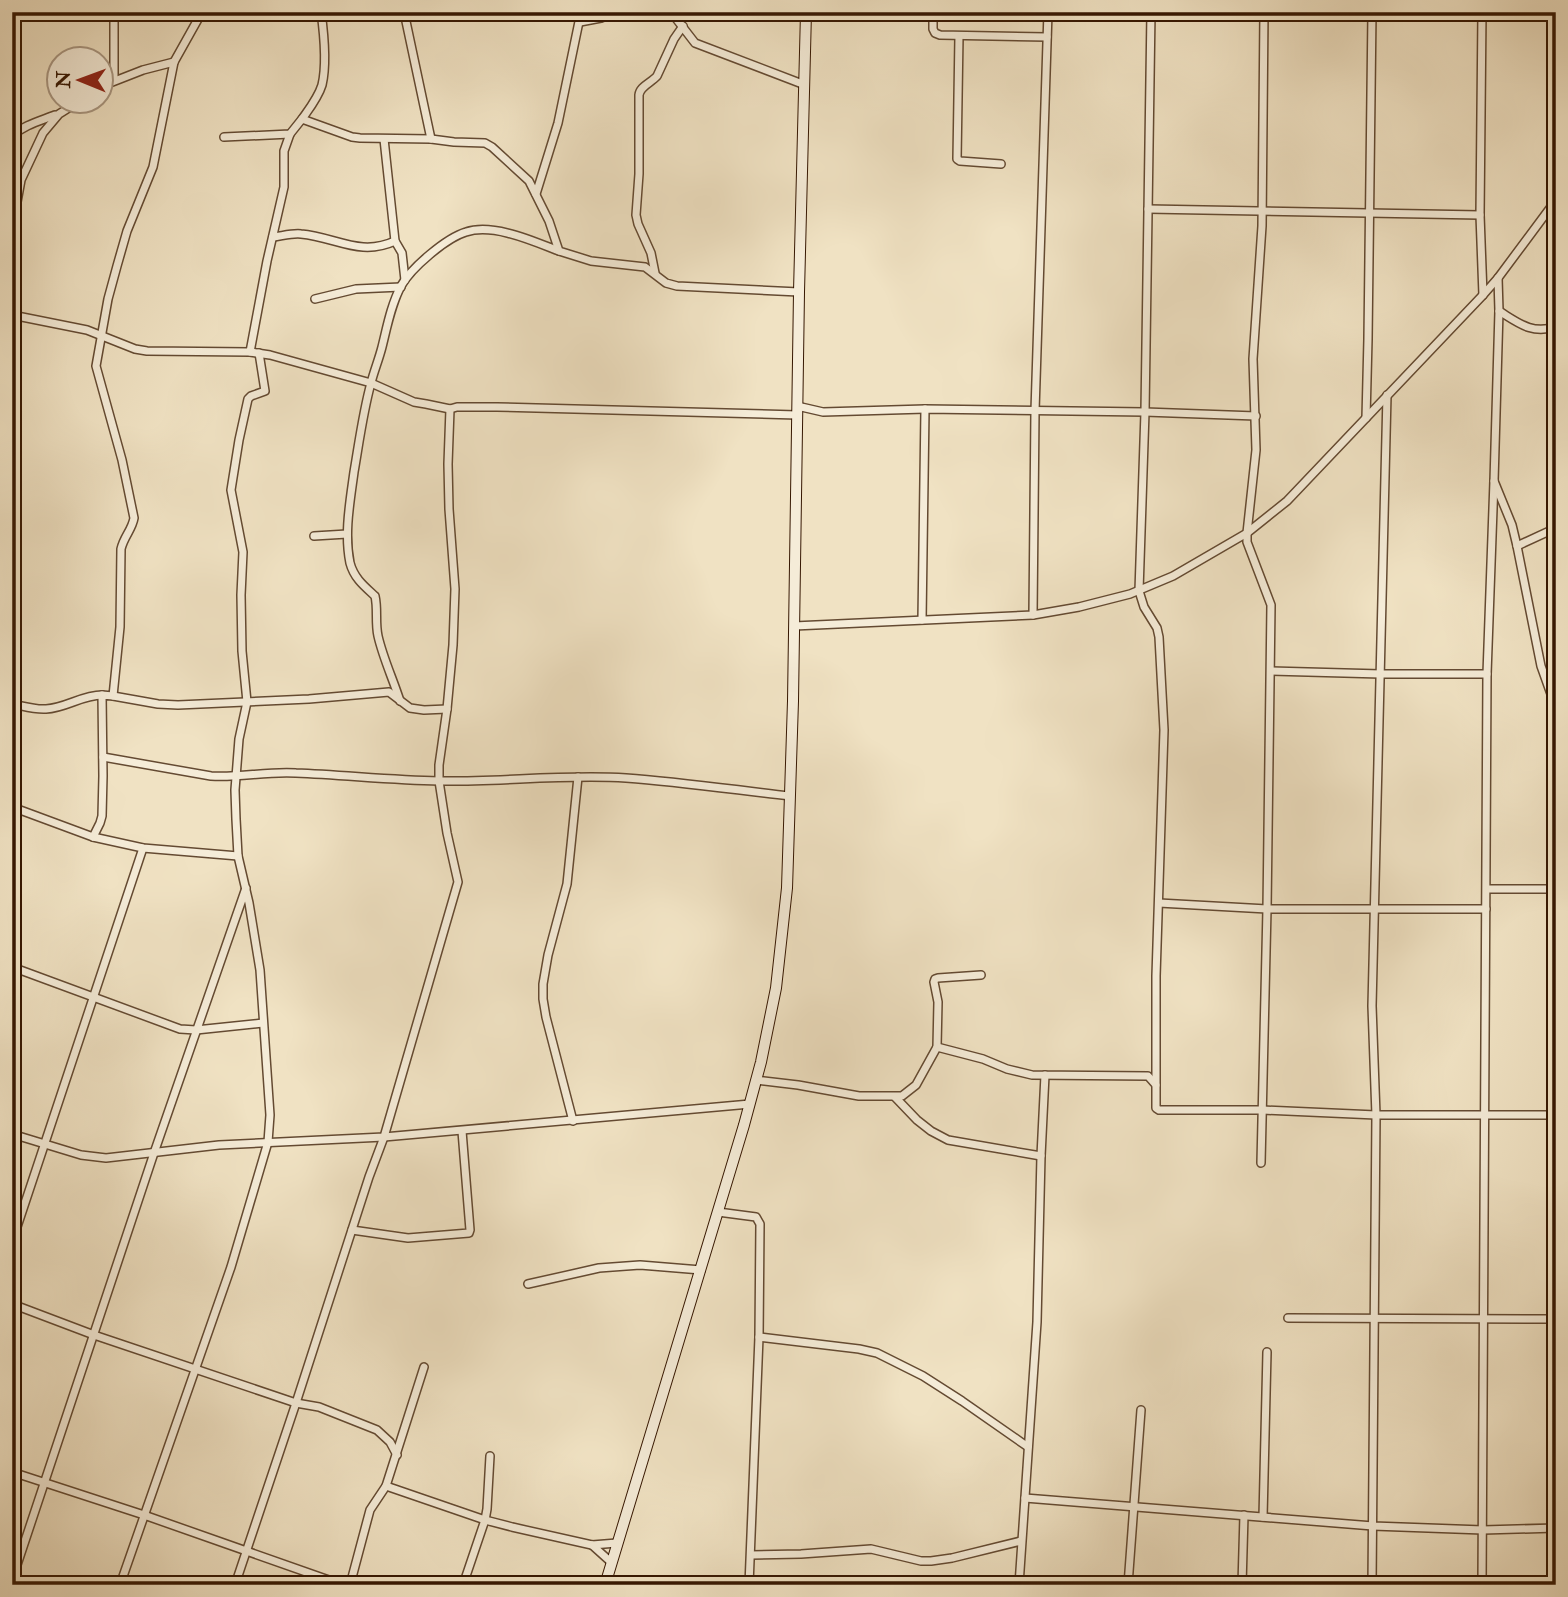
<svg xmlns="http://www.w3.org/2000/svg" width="1568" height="1597" viewBox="0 0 1568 1597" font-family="'IM FELL Double Pica',serif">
	<rect width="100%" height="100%" fill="#f0e2c3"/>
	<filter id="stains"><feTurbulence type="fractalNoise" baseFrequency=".00286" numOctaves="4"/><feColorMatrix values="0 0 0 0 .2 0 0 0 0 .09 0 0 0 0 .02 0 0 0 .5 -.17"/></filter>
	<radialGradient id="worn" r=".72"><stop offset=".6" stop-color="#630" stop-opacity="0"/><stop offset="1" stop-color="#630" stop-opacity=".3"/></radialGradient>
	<polygon fill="#d0bfa2" stroke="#836b52" stroke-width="2" points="1556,544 1556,680 1549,674 1547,553"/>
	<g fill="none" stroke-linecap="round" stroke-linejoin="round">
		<defs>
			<g id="street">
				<polyline points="404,12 431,139"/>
				<polyline points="671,12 695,43 805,85"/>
				<polyline points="933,12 933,29 935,33 940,35 1047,37"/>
				<polyline points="1151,12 1145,412 1139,591 1144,607 1157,628 1159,637 1164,730 1156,976 1156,1085"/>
				<polyline points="1482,12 1480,215 1483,295"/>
				<polyline points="580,22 601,18 616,12"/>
				<polyline points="959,36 957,159 960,161 1001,164"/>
				<polyline points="114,80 114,12"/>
				<polyline points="102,86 143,70 174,62"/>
				<path d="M302 119C309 109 318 98 322 85 327 64 324 34 321 12"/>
				<path d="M12 136C24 125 40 121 55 115"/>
				<polyline points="224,137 290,134 302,119 352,137 360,138 431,139 454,142 485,143 492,147 529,181 549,221 559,251 591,261 645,267 666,283 677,286 799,292"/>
				<polyline points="384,139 395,241 402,253 405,280"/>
				<polyline points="536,194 558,123 581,12"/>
				<polyline points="1148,209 1480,215"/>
				<polyline points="12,229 21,180 43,133 59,114 78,102"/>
				<path d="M273 237C282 236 292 233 301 234 336 237 360 257 395 241"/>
				<path d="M655 273 651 253 638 224 636 215 639 174V95C640 86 651 83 657 76L674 39 683 26"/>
				<polyline points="1498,278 1499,311 1494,481 1512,525 1517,546 1541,666 1556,708"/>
				<polyline points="315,299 356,289 401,287"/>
				<path d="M1499 311C1520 324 1531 334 1556 327"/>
				<polyline points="12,315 87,330 135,349 147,351 250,352 270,355 371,383 414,402 426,404 450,409 457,407 497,407 797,415"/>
				<polyline points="250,352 267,261 284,187 284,151 290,134"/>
				<polyline points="797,406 823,412 925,409"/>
				<polyline points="1366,418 1368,339 1372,12"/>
				<polyline points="314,536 347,534"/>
				<polyline points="1517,546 1556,528"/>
				<polyline points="1033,615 1035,411 1048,12"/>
				<polyline points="922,620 925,409 1145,412 1256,416"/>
				<polyline points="794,626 1033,615 1079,607 1130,594 1173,576 1247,533 1287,501 1483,295 1498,278 1556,200"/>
				<polyline points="1271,671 1381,674 1487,674"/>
				<polyline points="113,696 158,704 178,705 309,699 389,692 410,708 424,710 447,709"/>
				<path d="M400 701C393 679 383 658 378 636 375 622 378 609 375 596 364 586 354 578 350 563 344 533 350 502 354 472 359 443 363 412 371 383 374 371 379 359 382 347 387 327 391 305 401 286 411 268 446 238 466 232 493 223 533 241 559 251"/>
				<path d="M12 704C23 706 35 710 46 709 66 708 82 695 102 695"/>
				<path d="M103 757 211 776C239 778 267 771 296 773 344 775 392 780 439 781 502 782 564 774 626 778 681 782 736 790 790 796"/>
				<polyline points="12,807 93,837 143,848 238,856"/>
				<path d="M93 837 100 823 102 816 103 776 102 695 113 696 120 627 121 549C124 536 132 530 134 518L122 460 96 366 108 299 117 266 127 231 153 167 174 62 202 12"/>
				<polyline points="1487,889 1556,889"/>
				<polyline points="1159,903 1267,909 1486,909"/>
				<polyline points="12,967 180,1029 196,1030 263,1023"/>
				<polyline points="937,1047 983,1059 1007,1069 1032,1075 1148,1076 1156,1085 1156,1108 1159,1110 1263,1110 1376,1115 1556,1115"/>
				<polyline points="756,1080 798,1085 859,1096 902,1096 916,1085 937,1047 938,1002 934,982 935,979 938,978 981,975"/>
				<polyline points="895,1097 917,1120 931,1131 948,1140 1041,1156"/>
				<polyline points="573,1121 546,1017 543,999 543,984 548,955 567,884 578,777"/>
				<polyline points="12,1134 81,1155 106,1158 219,1145 384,1137 750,1104"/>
				<polyline points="1261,1163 1267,909 1271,605 1247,542 1247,533 1256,450 1253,359 1262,226 1264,12"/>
				<polyline points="718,1212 756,1217 760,1224 759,1337 749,1585"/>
				<polyline points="352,1230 408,1238 469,1233 470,1230 462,1131"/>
				<polyline points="12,1242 143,848"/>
				<polyline points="528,1284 599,1268 640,1265 701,1270"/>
				<polyline points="12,1304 94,1335 296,1403 319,1407 377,1430 390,1442 397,1455"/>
				<polyline points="1288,1318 1556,1319"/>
				<polyline points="759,1337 859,1349 877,1353 923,1376 962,1401 1028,1447"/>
				<polyline points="12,1472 144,1515 343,1585"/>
				<polyline points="386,1486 485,1520 512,1527 592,1545 617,1543"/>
				<polyline points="1025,1498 1373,1526 1483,1530 1556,1528"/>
				<polyline points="1263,1517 1267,1352"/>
				<polyline points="592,1545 612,1563"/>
				<polyline points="751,1555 801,1554 871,1549 921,1561 931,1561 952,1558 1021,1541"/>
				<polyline points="12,1580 154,1153 246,888"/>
				<polyline points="120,1585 231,1267 268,1142 270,1115 260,970 249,903 238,856 236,819 235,790 239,739 247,702 242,651 241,595 243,552 231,490 239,440 248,399 251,396 265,391 259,353"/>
				<polyline points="235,1585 296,1403 369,1177 384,1137 458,882 447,833 439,781 439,765 447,709 453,645 455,589 449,509 448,464 450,409"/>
				<polyline points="350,1585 370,1510 386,1486 424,1367"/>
				<polyline points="463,1585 485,1520 487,1509 490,1456"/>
				<polyline points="1019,1585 1037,1322 1041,1156 1045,1075"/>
				<polyline points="1128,1585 1141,1410"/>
				<polyline points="1242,1585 1244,1515"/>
				<polyline points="1372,1585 1376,1115 1372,1006 1387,395"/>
				<polyline points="1482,1585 1487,674 1494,481"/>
			</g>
			<polyline id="secondary" points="605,1585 744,1125 761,1062 776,988 787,888 793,701 799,292 806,12"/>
		</defs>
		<use href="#street" stroke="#644a32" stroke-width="10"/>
		<use href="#secondary" stroke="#361702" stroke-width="12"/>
		<use href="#street" stroke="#f5ecd8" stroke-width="7"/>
		<use href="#secondary" stroke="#f5ecd8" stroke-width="10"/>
	</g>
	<rect width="1568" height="1597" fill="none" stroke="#f0e2c3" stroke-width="42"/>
	<rect x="14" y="14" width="1540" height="1569" fill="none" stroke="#361702" stroke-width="3.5"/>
	<rect x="21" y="21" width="1526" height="1555" fill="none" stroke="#361702" stroke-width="2"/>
	<g transform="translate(80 80) rotate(271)"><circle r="33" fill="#f5ecd8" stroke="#a99782" stroke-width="2"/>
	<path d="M0-5L12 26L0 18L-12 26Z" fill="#8f2418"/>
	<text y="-10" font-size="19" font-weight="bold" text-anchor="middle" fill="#361702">N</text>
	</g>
	<rect width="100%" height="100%" filter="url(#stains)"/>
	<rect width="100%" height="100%" fill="url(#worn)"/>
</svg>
